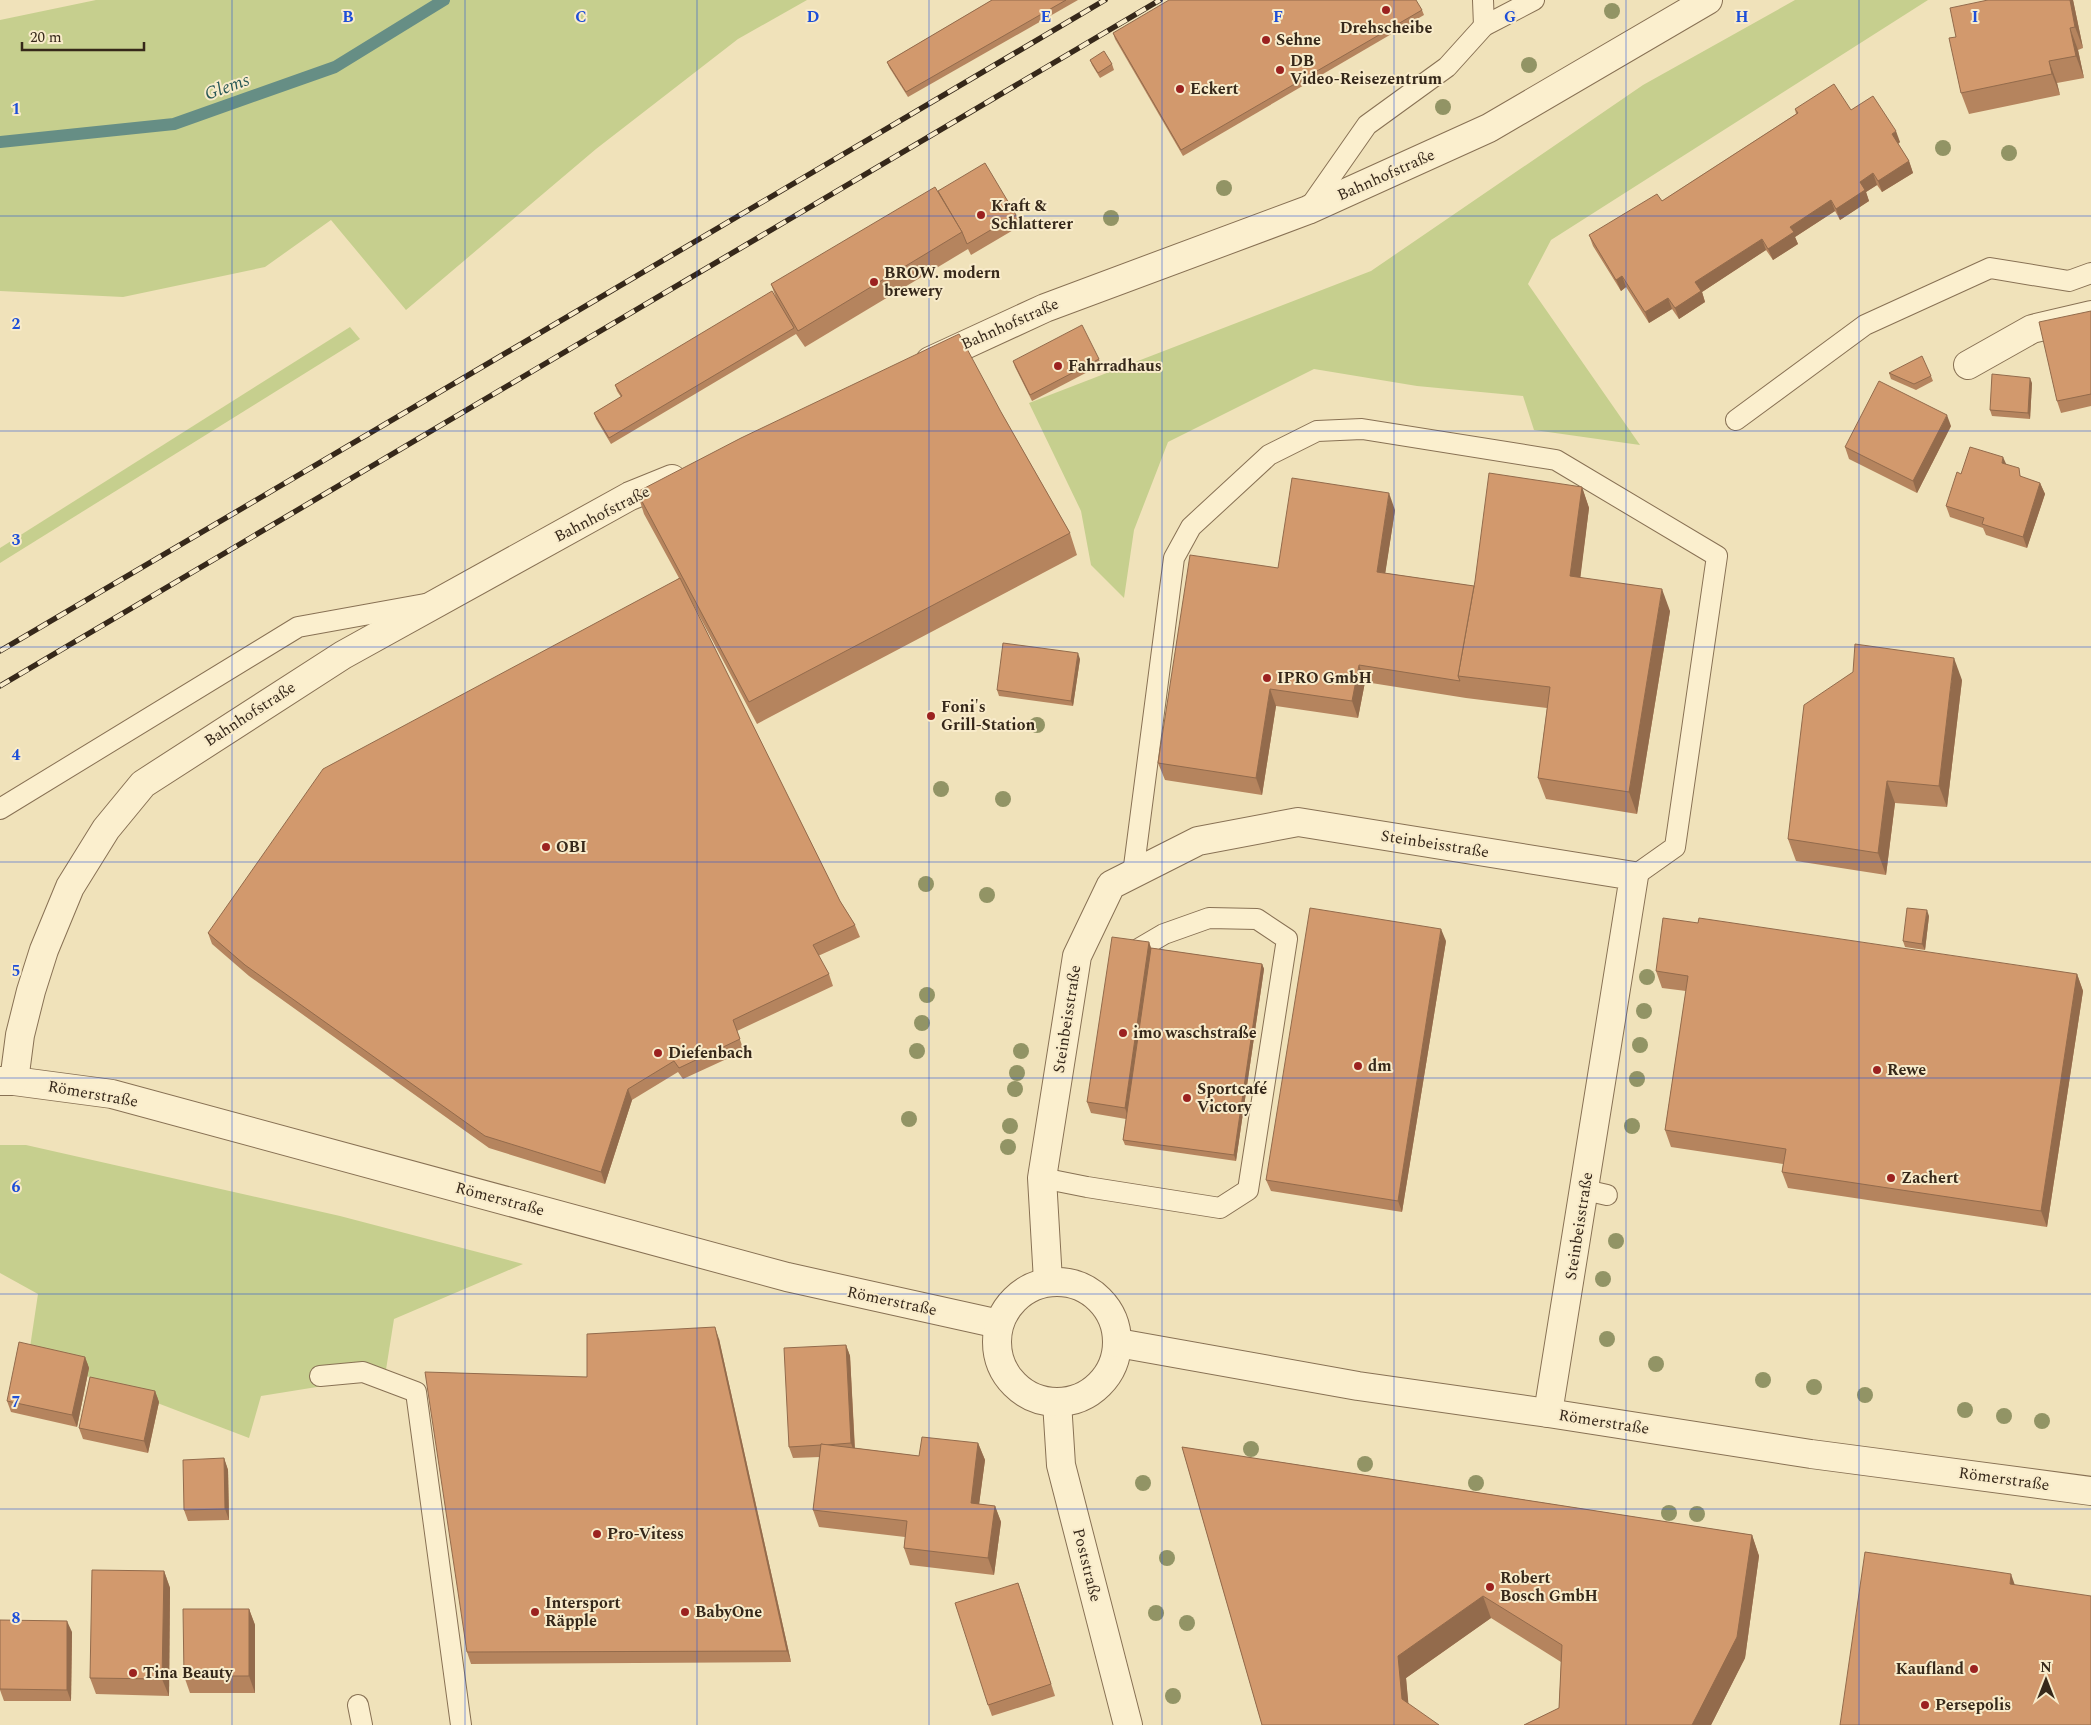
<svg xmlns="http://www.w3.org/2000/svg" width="2091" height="1725" viewBox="0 0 2091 1725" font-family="Spectral,serif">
	<rect width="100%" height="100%" fill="#f0e2ba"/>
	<g fill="#c6cf8e">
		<polygon points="96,0 807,0 738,39 596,149 406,310 331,220 265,267 123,297 0,291 0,20"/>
		<polygon points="1795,0 1928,0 1551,240 1528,284 1640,445 1534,430 1523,396 1417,386 1314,369 1168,442 1134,530 1124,598 1091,565 1081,511 1029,403 1371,271 1643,85"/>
		<polygon points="350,327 360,339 0,563 0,548"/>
		<polygon points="0,1145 26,1145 340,1216 523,1264 394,1319 385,1376 261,1396 249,1438 29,1354 38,1294 0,1273"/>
	</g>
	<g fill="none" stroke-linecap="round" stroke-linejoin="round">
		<polyline stroke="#668e85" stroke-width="12" points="0,142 174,124 335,67 444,0"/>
		<defs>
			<g id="service">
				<polyline points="1483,0 1484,26"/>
				<polyline points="1309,208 1367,125 1447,67 1484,26 1534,0"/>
				<polyline points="1736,420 1865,325 1990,268 2069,281 2091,273"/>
				<polyline points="0,809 298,627 425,604"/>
				<polyline points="1133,874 1174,558 1191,527 1269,455 1317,431 1362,429 1556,460 1717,556 1675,847 1634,876"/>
				<polyline points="1042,1178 1087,1187 1220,1208 1248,1190 1287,939 1257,919 1209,918 1164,934 1135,951"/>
				<polyline points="1585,1190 1607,1195"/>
				<polyline points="320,1376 363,1372 416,1392 461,1725"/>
				<polyline points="358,1705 362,1725"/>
			</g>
			<g id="minor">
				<polyline points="1968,365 2032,329 2091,315"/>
				<polyline points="1048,1281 1042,1178 1077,956 1111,885 1198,841 1298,822 1634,876 1548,1413"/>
				<polyline points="1057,1402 1061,1465 1128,1725"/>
			</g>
			<g id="tertiary">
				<polyline points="930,361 1045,308 1308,210 1489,128 1708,0"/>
				<polyline points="0,1081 14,1081 112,1094 787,1277 999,1324"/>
				<polyline points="14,1081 20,1035 31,991 44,950 70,887 106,829 143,784 343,655 630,496 672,479"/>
				<circle cx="1057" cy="1342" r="60"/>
				<polyline points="1118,1343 1358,1386 1548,1413 1811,1454 2091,1491"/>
			</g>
		</defs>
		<use href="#service" stroke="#887154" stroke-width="22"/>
		<use href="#minor" stroke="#887154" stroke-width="30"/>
		<use href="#tertiary" stroke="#887154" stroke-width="30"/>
		<use href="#service" stroke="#fbefce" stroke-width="20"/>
		<use href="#minor" stroke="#fbefce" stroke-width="28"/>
		<use href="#tertiary" stroke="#fbefce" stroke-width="28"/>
		<defs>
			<g id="rail">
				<polyline points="0,651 1105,0"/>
				<polyline points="0,686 1160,0"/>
			</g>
		</defs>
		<use href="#rail" stroke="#36281a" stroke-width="5.5"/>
		<use href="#rail" stroke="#f8ebca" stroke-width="4" stroke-dasharray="11" stroke-linecap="butt"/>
	</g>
	<g fill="#929465">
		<circle cx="1612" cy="11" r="8"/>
		<circle cx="1529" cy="65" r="8"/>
		<circle cx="1443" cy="107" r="8"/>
		<circle cx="1943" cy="148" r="8"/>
		<circle cx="2009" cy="153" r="8"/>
		<circle cx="1224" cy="188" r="8"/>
		<circle cx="1111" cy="218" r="8"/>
		<circle cx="1037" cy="725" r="8"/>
		<circle cx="941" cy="789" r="8"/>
		<circle cx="1003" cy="799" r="8"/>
		<circle cx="926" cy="884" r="8"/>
		<circle cx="987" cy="895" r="8"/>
		<circle cx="1647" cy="977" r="8"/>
		<circle cx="927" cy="995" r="8"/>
		<circle cx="1644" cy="1011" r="8"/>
		<circle cx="922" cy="1023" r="8"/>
		<circle cx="1640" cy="1045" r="8"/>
		<circle cx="917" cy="1051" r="8"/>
		<circle cx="1021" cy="1051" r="8"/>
		<circle cx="1017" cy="1073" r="8"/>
		<circle cx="1637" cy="1079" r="8"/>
		<circle cx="1015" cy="1089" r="8"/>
		<circle cx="909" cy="1119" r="8"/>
		<circle cx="1010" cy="1126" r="8"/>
		<circle cx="1632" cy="1126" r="8"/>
		<circle cx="1008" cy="1147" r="8"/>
		<circle cx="1616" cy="1241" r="8"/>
		<circle cx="1603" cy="1279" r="8"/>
		<circle cx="1607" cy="1339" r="8"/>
		<circle cx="1656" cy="1364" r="8"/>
		<circle cx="1763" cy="1380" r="8"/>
		<circle cx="1814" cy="1387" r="8"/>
		<circle cx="1865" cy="1395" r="8"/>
		<circle cx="1965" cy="1410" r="8"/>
		<circle cx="2004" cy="1416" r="8"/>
		<circle cx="2042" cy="1421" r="8"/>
		<circle cx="1251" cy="1449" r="8"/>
		<circle cx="1365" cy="1464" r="8"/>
		<circle cx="1143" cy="1483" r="8"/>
		<circle cx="1476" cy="1483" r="8"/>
		<circle cx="1669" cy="1513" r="8"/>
		<circle cx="1697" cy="1514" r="8"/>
		<circle cx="1167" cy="1558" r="8"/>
		<circle cx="1156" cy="1613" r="8"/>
		<circle cx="1187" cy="1623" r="8"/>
		<circle cx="1173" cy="1696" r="8"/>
	</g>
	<g fill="#b5845e">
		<polygon points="992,0 1078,0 908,97 889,67 887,62"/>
		<polygon points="1988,0 2073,0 2083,48 2078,50 2084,78 2057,83 2060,95 1969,114 1961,93 1956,37"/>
		<polygon points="1422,10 1424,15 1183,156 1115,39 1113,33"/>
		<polygon points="1090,60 1112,64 1114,70 1100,78 1092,65"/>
		<polygon points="1795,109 1851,110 1900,142 1898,144 1909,161 1913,173 1882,192 1877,185 1866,192 1869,201 1840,220 1835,211 1795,237 1798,244 1773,260 1766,250 1702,292 1705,302 1679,319 1672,309 1649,323 1626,287 1621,291 1593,246 1589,235 1662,201 1796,114"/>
		<polygon points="938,191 1016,215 1020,226 971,255 968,249 805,347 796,334 611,444 596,419 594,413 621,397 617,391 615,385 776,298 771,284"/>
		<polygon points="2091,311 2091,406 2061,413 2057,401"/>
		<polygon points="1099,359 1101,365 1032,401 1015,367 1013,361"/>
		<polygon points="1889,373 1931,376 1933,381 1916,390 1891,379"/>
		<polygon points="2032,383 2030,419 1992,416 1990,410"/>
		<polygon points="1001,412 1070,533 1077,555 757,724 685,589 840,901 855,925 860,937 818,956 829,974 833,986 737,1031 744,1051 683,1079 678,1072 632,1100 605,1184 489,1148 249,976 212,944 208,933 679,578 644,514 637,492"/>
		<polygon points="1951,426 1917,493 1849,459 1845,447"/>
		<polygon points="2006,464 2022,477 2040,483 2045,494 2027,548 1986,535 1983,528 1950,517 1946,506 1961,474"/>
		<polygon points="1582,487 1589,508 1580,577 1670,611 1637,814 1546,799 1538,778 1547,708 1466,698 1365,682 1358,718 1276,706 1262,795 1165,780 1158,763 1278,568 1395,510 1385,573 1474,586"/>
		<polygon points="1080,659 1073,706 999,696 997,690"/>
		<polygon points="1962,680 1947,807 1895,803 1886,875 1796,861 1788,839"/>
		<polygon points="1929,916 1925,950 1905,947 1903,941"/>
		<polygon points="1446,941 1402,1212 1271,1191 1266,1180"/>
		<polygon points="1149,942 1151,948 1262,964 1264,969 1236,1161 1125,1145 1123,1140 1126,1119 1091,1113 1087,1102"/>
		<polygon points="1656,971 2077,974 2083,991 2047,1227 1788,1188 1782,1172 1783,1164 1671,1147 1665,1130 1686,991 1662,988"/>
		<polygon points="719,1339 791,1662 471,1664 467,1652 587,1377"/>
		<polygon points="846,1345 850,1356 855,1448 919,1456 978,1443 985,1460 979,1504 995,1506 1001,1522 994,1575 910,1565 904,1548 905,1537 819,1527 813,1510 820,1457 793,1458 789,1447"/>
		<polygon points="85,1357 89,1368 77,1427 11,1412 7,1401"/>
		<polygon points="155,1391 159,1402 148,1453 83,1439 79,1428"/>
		<polygon points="1182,1447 1752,1535 1759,1556 1745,1658 1711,1725 1524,1725 1559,1708 1561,1662 1491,1618 1406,1678 1408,1703 1262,1725"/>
		<polygon points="224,1458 228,1470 229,1520 188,1521 184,1510"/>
		<polygon points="164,1571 170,1588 169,1696 96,1694 90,1678"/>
		<polygon points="1018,1583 1055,1696 992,1716 988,1705"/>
		<polygon points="249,1609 255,1625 255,1693 190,1693 184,1676"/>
		<polygon points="0,1620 72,1632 71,1701 4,1701 0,1690"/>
	</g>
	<g fill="#936b4c">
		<polygon points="2070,0 2073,0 2083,48 2075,27"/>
		<polygon points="2070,28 2078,50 2084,78 2076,56"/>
		<polygon points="2049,61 2057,83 2060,95 2052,74"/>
		<polygon points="1896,131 1900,142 1896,145 1892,134"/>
		<polygon points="1909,161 1913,173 1882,192 1878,181"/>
		<polygon points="1873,173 1877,185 1866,192 1869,201 1840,220 1836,209 1860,182"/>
		<polygon points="1831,200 1835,211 1795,237 1798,244 1773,260 1768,249 1790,227"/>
		<polygon points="1762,239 1766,250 1702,292 1705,302 1679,319 1675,308 1695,282"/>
		<polygon points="1622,276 1626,287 1621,291 1616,280"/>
		<polygon points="1668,298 1672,309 1649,323 1645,312"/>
		<polygon points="2030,378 2032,383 2030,419 2028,413"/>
		<polygon points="1947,415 1951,426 1917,493 1913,481"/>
		<polygon points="2003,457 2008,468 2002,463"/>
		<polygon points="2040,483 2045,494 2027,548 2023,537"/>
		<polygon points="1582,487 1589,508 1578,597 1570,576"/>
		<polygon points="1389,493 1395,510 1383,588 1377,572"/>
		<polygon points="1662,589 1670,611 1637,814 1629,792"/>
		<polygon points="1078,653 1080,659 1073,706 1071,701"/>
		<polygon points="1954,658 1962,680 1947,807 1939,786"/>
		<polygon points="1359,665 1365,682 1358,718 1352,701"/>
		<polygon points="1270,689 1276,706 1262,795 1256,778"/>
		<polygon points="1887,781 1895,803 1886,875 1878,853"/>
		<polygon points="1927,910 1929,916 1925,950 1922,944"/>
		<polygon points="1441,929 1446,941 1402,1212 1398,1201"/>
		<polygon points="1149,942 1153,954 1129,1120 1125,1108"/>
		<polygon points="1262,964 1264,969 1236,1161 1234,1155"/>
		<polygon points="2077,974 2083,991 2047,1227 2041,1211"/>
		<polygon points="628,1089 632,1100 605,1184 601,1172"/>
		<polygon points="715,1327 719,1339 791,1662 787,1651"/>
		<polygon points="846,1345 850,1356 855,1455 851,1443"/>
		<polygon points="85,1357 89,1368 77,1427 72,1415"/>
		<polygon points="155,1391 159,1402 148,1453 144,1441"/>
		<polygon points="978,1443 985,1460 977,1520 971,1503"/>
		<polygon points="224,1458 228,1470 229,1520 225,1509"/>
		<polygon points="995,1506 1001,1522 994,1575 988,1558"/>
		<polygon points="1752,1535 1759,1556 1745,1658 1711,1725 1692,1725"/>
		<polygon points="164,1571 170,1588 169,1696 162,1679"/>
		<polygon points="2011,1574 2017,1591 2010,1584"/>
		<polygon points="1018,1583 1022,1594 1055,1696 1051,1684"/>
		<polygon points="1483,1596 1491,1618 1406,1678 1410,1720 1402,1699 1398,1656"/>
		<polygon points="249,1609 255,1625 255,1693 249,1676"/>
		<polygon points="67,1621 72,1632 71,1701 67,1690"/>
	</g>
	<g fill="#d2996d" stroke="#936b4c">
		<polygon points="992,0 1066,0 906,92 887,62"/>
		<polygon points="1169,0 1416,0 1422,10 1181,150 1113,33"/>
		<polygon points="1988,0 2070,0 2075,27 2070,28 2076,56 2049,61 2052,74 1961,93 1949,38 1956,37 1950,8"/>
		<polygon points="1104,51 1112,64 1098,73 1090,60"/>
		<polygon points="1834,84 1851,110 1873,96 1896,131 1892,134 1909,161 1878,181 1873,173 1860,182 1865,190 1836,209 1831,200 1790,227 1794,232 1768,249 1762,239 1695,282 1701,291 1675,308 1668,298 1645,312 1622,276 1616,280 1589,235 1657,194 1662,201 1798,113 1795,109"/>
		<polygon points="985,163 1016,215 967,244 962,232 938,191"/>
		<polygon points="935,187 962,232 798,331 771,284"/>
		<polygon points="772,291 794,328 609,438 594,413 622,396 615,385"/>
		<polygon points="2091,311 2091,394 2057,401 2039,322"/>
		<polygon points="1082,325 1099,359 1030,395 1013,361"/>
		<polygon points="959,334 1001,412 1070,533 749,702 637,492 741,438"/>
		<polygon points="1922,356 1931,376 1914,384 1889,373"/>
		<polygon points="1992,374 2030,378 2028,413 1990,410"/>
		<polygon points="1879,381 1947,415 1913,481 1845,447"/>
		<polygon points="1970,447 2003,457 2002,463 2019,468 2020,476 2040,483 2023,537 1982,524 1984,518 1946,506 1957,472 1961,474"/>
		<polygon points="1489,473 1582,487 1570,576 1662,589 1629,792 1538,778 1550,687 1458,676 1475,581"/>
		<polygon points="1292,478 1389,493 1377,572 1474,586 1458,676 1460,681 1359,665 1352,701 1270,689 1256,778 1158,763 1190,555 1278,568"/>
		<polygon points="680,578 840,901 855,925 813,945 829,974 733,1020 740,1039 679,1068 674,1061 628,1089 601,1172 485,1136 245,965 208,933 323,769"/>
		<polygon points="1003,643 1078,653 1071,701 997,690"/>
		<polygon points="1855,644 1954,658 1939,786 1887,781 1878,853 1788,839 1804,705 1853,672"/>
		<polygon points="1310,908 1441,929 1398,1201 1266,1180"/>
		<polygon points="1907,908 1927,910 1922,944 1903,941"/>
		<polygon points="1663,918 1698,923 1699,918 2077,974 2041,1211 1782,1172 1786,1149 1665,1130 1688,976 1656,971"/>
		<polygon points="1112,937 1149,942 1125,1108 1087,1102"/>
		<polygon points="1151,948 1262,964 1234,1155 1123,1140"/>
		<polygon points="715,1327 787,1651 467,1652 425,1372 587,1377 587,1334"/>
		<polygon points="19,1342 85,1357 72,1415 7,1401"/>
		<polygon points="846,1345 851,1443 826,1445 821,1444 821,1445 789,1447 784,1348"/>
		<polygon points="90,1377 155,1391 144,1441 79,1428"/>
		<polygon points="922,1437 978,1443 971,1503 995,1506 988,1558 904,1548 907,1521 813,1510 821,1444 919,1456"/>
		<polygon points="1182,1447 1752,1535 1737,1637 1692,1725 1524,1725 1559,1708 1562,1645 1483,1596 1398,1656 1402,1699 1439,1725 1262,1725"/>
		<polygon points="224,1458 225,1509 184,1510 183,1460"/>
		<polygon points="1865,1552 2011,1574 2010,1584 2091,1596 2091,1725 1840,1725"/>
		<polygon points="92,1570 164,1571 162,1679 90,1678"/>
		<polygon points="1018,1583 1051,1684 988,1705 955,1603"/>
		<polygon points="183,1609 249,1609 249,1676 184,1676"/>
		<polygon points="0,1620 67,1621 67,1690 0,1689"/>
	</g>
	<path fill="none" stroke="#1d4ed8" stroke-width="1" stroke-opacity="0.55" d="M232 0V1725M465 0V1725M697 0V1725M929 0V1725M1162 0V1725M1394 0V1725M1626 0V1725M1859 0V1725M0 216H2091M0 431H2091M0 647H2091M0 862H2091M0 1078H2091M0 1294H2091M0 1509H2091"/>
	<g fill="#9b2220" stroke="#f8ebca" stroke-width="2">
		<circle cx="1386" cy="10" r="5"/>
		<circle cx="1266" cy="40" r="5"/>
		<circle cx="1280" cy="70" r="5"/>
		<circle cx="1180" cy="89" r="5"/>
		<circle cx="981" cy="215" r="5"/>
		<circle cx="874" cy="282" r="5"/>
		<circle cx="1058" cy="366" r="5"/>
		<circle cx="1267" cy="678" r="5"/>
		<circle cx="931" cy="716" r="5"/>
		<circle cx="546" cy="847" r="5"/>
		<circle cx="1123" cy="1033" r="5"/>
		<circle cx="658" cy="1053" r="5"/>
		<circle cx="1358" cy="1066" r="5"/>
		<circle cx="1877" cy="1070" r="5"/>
		<circle cx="1187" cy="1098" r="5"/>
		<circle cx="1891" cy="1178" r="5"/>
		<circle cx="597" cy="1534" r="5"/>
		<circle cx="1490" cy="1587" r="5"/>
		<circle cx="535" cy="1612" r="5"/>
		<circle cx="685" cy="1612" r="5"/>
		<circle cx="1974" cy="1669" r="5"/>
		<circle cx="133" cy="1673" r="5"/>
		<circle cx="1925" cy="1705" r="5"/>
	</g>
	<g text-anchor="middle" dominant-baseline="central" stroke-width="4" stroke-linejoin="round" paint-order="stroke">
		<g font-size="16" font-weight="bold" fill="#36281a" stroke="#f8ebca" text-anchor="start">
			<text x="1386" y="28" text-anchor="middle">Drehscheibe</text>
			<text x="1276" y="40">Sehne</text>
			<text x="1290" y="61">DB<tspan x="1290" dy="18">Video-Reisezentrum</tspan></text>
			<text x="1190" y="89">Eckert</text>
			<text x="991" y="206">Kraft &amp;<tspan x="991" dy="18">Schlatterer</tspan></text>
			<text x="884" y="273">BROW. modern<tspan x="884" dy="18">brewery</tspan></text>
			<text x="1068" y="366">Fahrradhaus</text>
			<text x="1277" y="678">IPRO GmbH</text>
			<text x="941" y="707">Foni's<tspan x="941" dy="18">Grill-Station</tspan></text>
			<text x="556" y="847">OBI</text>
			<text x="1133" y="1033">imo waschstraße</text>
			<text x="668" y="1053">Diefenbach</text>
			<text x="1368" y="1066">dm</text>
			<text x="1887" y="1070">Rewe</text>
			<text x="1197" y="1089">Sportcafé<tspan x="1197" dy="18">Victory</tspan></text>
			<text x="1901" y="1178">Zachert</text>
			<text x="607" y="1534">Pro-Vitess</text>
			<text x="1500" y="1578">Robert<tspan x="1500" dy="18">Bosch GmbH</tspan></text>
			<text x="545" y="1603">Intersport<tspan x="545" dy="18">Räpple</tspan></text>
			<text x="695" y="1612">BabyOne</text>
			<text x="1964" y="1669" text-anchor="end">Kaufland</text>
			<text x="143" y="1673">Tina Beauty</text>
			<text x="1935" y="1705">Persepolis</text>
		</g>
		<g font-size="16" fill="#36281a" stroke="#f8ebca">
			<text transform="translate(1386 175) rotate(-24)">Bahnhofstraße</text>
			<text transform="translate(1010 324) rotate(-24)">Bahnhofstraße</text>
			<text transform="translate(602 514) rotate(-27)">Bahnhofstraße</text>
			<text transform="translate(250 714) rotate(-33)">Bahnhofstraße</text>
			<text transform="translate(1435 844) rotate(9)">Steinbeisstraße</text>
			<text transform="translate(1067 1019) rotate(-81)">Steinbeisstraße</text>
			<text transform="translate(93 1094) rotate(10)">Römerstraße</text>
			<text transform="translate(500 1199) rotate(15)">Römerstraße</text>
			<text transform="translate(1579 1226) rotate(-81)">Steinbeisstraße</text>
			<text transform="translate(892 1301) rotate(12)">Römerstraße</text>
			<text transform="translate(1604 1422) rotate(9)">Römerstraße</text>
			<text transform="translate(2004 1479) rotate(8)">Römerstraße</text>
			<text transform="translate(1087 1565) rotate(76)">Poststraße</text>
		</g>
		<g font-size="18" font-style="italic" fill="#285755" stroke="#f8ebca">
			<text transform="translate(227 87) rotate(-20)">Glems</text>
		</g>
	</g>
	<g font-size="16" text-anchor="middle" font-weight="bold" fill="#1d4ed8" stroke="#f8ebca" stroke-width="4" stroke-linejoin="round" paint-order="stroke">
		<text x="348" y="22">B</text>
		<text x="581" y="22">C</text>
		<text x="813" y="22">D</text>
		<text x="1046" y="22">E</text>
		<text x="1278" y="22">F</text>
		<text x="1510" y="22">G</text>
		<text x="1742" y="22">H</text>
		<text x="1975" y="22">I</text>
		<text x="16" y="114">1</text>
		<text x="16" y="329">2</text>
		<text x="16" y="545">3</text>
		<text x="16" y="760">4</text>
		<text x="16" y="976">5</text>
		<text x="16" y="1192">6</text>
		<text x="16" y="1407">7</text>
		<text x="16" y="1623">8</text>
	</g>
	<g transform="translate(2046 1680)" stroke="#f8ebca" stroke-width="4" paint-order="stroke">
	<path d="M0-4L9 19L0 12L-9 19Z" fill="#36281a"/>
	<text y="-8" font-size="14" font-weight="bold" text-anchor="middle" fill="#36281a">N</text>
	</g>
	<path d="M22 42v8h122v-8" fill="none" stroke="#36281a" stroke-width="2.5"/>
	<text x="30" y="42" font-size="15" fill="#36281a" stroke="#f8ebca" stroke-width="4" paint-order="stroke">20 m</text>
</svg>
